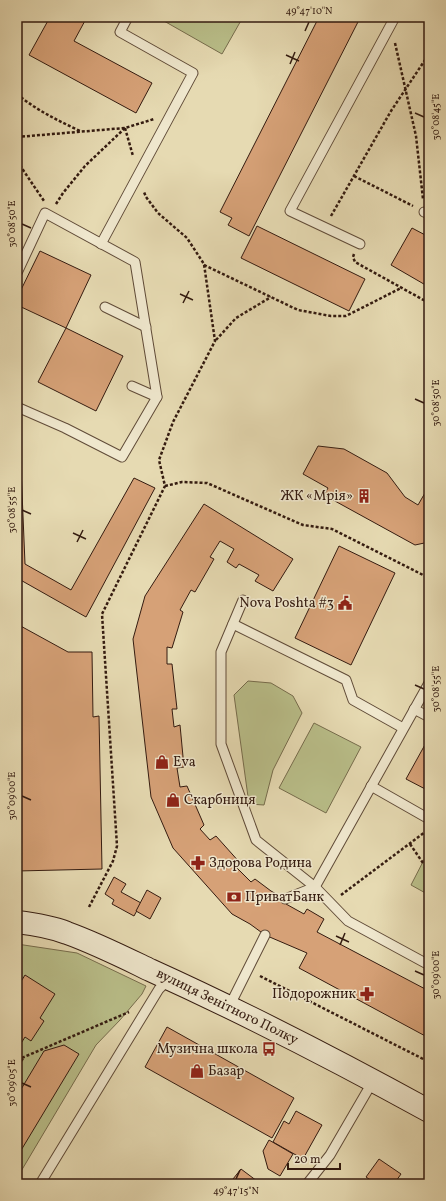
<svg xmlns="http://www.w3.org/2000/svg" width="446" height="1201" viewBox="0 0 446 1201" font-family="Vollkorn,serif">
	<rect width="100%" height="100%" fill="#e6dab2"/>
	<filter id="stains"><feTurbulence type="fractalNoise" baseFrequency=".005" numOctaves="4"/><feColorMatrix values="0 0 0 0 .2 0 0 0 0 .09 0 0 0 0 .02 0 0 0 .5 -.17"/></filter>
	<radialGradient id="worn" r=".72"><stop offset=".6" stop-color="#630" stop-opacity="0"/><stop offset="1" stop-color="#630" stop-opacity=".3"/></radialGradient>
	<g fill="#b9be89" stroke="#766c4c">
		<polygon points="166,17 243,17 222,54 164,21"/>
		<polygon points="248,681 271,683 293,696 302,713 273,770 264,805 249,804 234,695"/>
		<polygon points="314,723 361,747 326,813 279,788"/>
		<polygon points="427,854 429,855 429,895 411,885"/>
		<polygon points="17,944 77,953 146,986 142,994 120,1020 96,1045 17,1178"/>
	</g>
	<g fill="#d6a177" stroke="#341b10">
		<polygon points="50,17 87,17 74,41 152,83 136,113 29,55"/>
		<polygon points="319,17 358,17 360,18 249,236 228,225 232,218 220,212"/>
		<polygon points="257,226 365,279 349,311 241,258"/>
		<polygon points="412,228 429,237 429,287 391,265"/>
		<polygon points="40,251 91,275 66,328 17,305 17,298"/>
		<polygon points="66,328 123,356 96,411 38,382"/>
		<polygon points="17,444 20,444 25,564 71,590 134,478 155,488 86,617 17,578"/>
		<polygon points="318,446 344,449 387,473 405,497 418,505 429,486 429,542 415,545 324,495 328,488 303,474"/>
		<polygon points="204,504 293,559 273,591 255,581 259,575 239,564 236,568 227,562 234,549 220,541 210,557 214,559 195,592 191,590 180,610 183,612 172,648 167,647 167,664 172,664 177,709 172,709 174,727 180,725 184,767 177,768 180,787 187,786 204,825 200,829 210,840 216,836 241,864 237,868 251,882 255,879 271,891 285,899 287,901 286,904 304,914 307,909 324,919 317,932 429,991 429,1038 299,968 307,953 265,935 250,924 232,914 173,848 151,797 133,639 145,596"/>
		<polygon points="339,546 395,573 351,665 295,638"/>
		<polygon points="17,624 68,652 92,652 93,717 99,716 102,869 17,871"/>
		<polygon points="427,741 429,742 429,791 406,779"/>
		<polygon points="114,877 126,884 121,892 141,903 134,916 112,904 114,900 105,894"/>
		<polygon points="147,890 161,898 150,919 136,911"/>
		<polygon points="25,975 55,994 40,1018 44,1021 31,1041 25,1037 20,1045 17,1044 17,988"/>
		<polygon points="167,1027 294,1098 272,1138 145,1067"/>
		<polygon points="64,1045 79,1054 17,1157 17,1096 44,1051"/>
		<polygon points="296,1111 322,1125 303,1159 273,1142 284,1121 289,1124"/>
		<polygon points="269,1140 293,1154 280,1176 268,1169 263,1151"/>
		<polygon points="379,1159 401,1174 394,1184 376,1184 366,1177"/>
		<polygon points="241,1169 261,1184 229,1184"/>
	</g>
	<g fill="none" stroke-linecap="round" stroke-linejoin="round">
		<defs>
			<g id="lane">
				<polyline points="424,212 429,214"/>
				<polyline points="101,244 193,73 120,32 128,17"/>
				<polyline points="360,244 290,211 395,17"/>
				<polyline points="17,273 45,213 135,262 157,397 122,457 65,428 17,407"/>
				<polyline points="105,307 146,327"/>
				<polyline points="132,386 157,397"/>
				<polyline points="243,600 221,652 221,744 256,840 315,887 348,921 429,965"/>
				<polyline points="233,624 346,680 353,700 403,728"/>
				<polyline points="414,709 429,717"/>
				<polyline points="371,786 429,819"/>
				<polyline points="285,899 315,887 429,683"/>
				<polyline points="229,1007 265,935"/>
				<polyline points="40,1184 159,989 169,979"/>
				<polyline points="307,1184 330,1155 373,1081"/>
			</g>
			<path id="secondary" d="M17 922C34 924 52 927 67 933 95 943 123 957 150 970 245 1013 338 1061 429 1111"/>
		</defs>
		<use href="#lane" stroke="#604b38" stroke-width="11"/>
		<use href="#secondary" stroke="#341b10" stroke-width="24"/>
		<g stroke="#341b10" stroke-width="2.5" stroke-dasharray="3 2" stroke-linecap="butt">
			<polyline points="140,19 153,17"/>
			<polyline points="395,43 416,136 423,199"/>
			<path d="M17 94C36 110 57 120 80 131"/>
			<polyline points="125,128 133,156"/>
			<polyline points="17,137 125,128 154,119"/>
			<polyline points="17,161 44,201"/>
			<polyline points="354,176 413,206"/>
			<polyline points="56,204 63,193 85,166 125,128"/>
			<polyline points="331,216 391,111 429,54"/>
			<polyline points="354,254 353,257 355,262 429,303"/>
			<polyline points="204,265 298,310 331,316 346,316 401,288"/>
			<polyline points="216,340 236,318 271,297"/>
			<polyline points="165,486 182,482 207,483 303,525 332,529 429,578"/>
			<polyline points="410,844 423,863"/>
			<polyline points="341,895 425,832"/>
			<polyline points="89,907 113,861 117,846 102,614 165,486 159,460 173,422 215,341 204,264 187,238 158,213 146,197 144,192"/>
			<polyline points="260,976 429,1062"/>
			<polyline points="17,1059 24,1057 129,1012"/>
			<polyline points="17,1070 23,1058"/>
		</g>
		<use href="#lane" stroke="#efe7cd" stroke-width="9"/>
		<use href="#secondary" stroke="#efe7cd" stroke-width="22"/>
	</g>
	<path fill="none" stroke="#341b10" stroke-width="1.5" d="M305 31 309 22M286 55 299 61M290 64 295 52M415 113 424 117M22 224 31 228M180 294 193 300M183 303 189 291M415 399 424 403M22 510 31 514M73 533 86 539M77 542 83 530M415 685 424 689M22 796 31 800M336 936 349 942M340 945 345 933M415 971 424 975M22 1083 31 1087M236 1179 240 1170"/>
	<defs>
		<symbol id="building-bare" viewBox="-9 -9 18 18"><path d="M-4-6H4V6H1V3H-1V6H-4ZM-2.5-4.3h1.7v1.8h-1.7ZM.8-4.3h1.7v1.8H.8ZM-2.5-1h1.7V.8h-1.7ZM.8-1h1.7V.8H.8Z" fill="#8f2418" stroke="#efe7cd" stroke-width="2.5" paint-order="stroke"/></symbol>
		<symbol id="civic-bare" viewBox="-9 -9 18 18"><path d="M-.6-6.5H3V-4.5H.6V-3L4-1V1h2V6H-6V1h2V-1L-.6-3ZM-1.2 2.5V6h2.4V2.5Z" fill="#8f2418" stroke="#efe7cd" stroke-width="2.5" paint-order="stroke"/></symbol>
		<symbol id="shop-bare" viewBox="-9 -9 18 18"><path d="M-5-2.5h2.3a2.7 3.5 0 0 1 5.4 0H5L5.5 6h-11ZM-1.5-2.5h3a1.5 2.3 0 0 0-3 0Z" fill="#8f2418" stroke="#efe7cd" stroke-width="2.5" paint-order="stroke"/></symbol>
		<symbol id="pharmacy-bare" viewBox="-9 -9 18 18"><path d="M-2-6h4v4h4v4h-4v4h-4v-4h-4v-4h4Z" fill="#8f2418" stroke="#efe7cd" stroke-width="2.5" paint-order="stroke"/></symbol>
		<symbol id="bank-bare" viewBox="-9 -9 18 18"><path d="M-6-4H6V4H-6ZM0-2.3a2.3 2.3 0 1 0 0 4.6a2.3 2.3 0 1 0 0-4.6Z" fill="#8f2418" stroke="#efe7cd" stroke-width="2.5" paint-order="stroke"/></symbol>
		<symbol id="bus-bare" viewBox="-9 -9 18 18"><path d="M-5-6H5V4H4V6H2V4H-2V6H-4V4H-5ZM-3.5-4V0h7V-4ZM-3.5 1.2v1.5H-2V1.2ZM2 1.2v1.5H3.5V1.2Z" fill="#8f2418" stroke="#efe7cd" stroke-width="2.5" paint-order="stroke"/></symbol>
	</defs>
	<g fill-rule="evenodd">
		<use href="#building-bare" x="354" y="486" width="20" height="20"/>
		<use href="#civic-bare" x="335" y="593" width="20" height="20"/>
		<use href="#shop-bare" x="152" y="752" width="20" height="20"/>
		<use href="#shop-bare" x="163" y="790" width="20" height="20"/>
		<use href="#pharmacy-bare" x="188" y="853" width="20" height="20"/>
		<use href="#bank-bare" x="224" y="887" width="20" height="20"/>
		<use href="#pharmacy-bare" x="357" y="984" width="20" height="20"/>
		<use href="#bus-bare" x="259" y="1039" width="20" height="20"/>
		<use href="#shop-bare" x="187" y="1061" width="20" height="20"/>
	</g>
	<g text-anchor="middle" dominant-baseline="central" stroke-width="3" stroke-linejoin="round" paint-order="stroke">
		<g font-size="14" fill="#341b10" stroke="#efe7cd" text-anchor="start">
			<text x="353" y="496" text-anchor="end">ЖК «Мрія»</text>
			<text x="334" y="603" text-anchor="end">Nova Poshta #3</text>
			<text x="173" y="762">Eva</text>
			<text x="184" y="800">Скарбниця</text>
			<text x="209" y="863">Здорова Родина</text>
			<text x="245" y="897">ПриватБанк</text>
			<text x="356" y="994" text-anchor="end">Подорожник</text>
			<text x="258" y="1049" text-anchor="end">Музична школа</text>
			<text x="208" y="1071">Базар</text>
		</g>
		<g font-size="14" fill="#341b10" stroke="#efe7cd">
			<text transform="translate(227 1007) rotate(26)">вулиця Зенітного Полку</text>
		</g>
	</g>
	<rect width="446" height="1201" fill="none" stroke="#e6dab2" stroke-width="44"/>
	<path d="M288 1163v6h52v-6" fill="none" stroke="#341b10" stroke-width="2"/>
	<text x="294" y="1163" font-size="12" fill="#341b10" stroke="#efe7cd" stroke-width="3" paint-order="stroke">20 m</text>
	<rect x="22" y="22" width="402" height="1157" fill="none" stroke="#341b10" stroke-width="1.5"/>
	<g font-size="10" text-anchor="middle" fill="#341b10">
		<text x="309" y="14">49°47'10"N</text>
		<text transform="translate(435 117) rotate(-90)" y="4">30°08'45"E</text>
		<text transform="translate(11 224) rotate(-90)" y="4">30°08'50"E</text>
		<text transform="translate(435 403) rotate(-90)" y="4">30°08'50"E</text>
		<text transform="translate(11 510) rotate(-90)" y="4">30°08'55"E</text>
		<text transform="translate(435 689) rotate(-90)" y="4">30°08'55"E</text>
		<text transform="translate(11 796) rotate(-90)" y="4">30°09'00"E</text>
		<text transform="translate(435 975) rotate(-90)" y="4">30°09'00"E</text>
		<text transform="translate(11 1083) rotate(-90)" y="4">30°09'05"E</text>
		<text x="236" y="1194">49°47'15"N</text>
	</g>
	<rect width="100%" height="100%" filter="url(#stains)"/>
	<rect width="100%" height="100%" fill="url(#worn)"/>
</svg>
